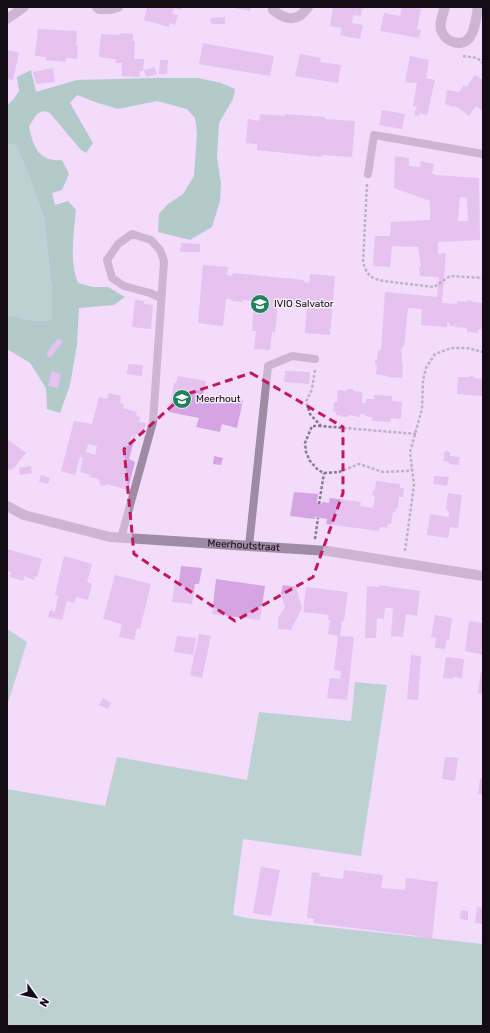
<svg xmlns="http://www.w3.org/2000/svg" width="490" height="1033" viewBox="0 0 490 1033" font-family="Rubik,sans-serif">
	<rect width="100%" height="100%" fill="#f3dbfb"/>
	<g fill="#7dc5a1">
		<polygon points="7,143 16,146 28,173 44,218 52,291 52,320 34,321 7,315"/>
		<polygon points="7,629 27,642 7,706"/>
		<polygon points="355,682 387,685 361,856 243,839 233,915 253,919 483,944 483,1026 7,1026 7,789 105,806 117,757 247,780 259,712 351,721"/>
	</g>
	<path fill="#66b68f" d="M31 70 36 92 77 80 158 78H198L221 83 235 89 233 99 219 123 217 158 221 183 220 201 212 227 190 240 158 232 159 214 168 204 183 194 194 176 197 133 195 118 187 109 157 101 118 109 95 102 77 95 70 103 93 143 86 153 80 149 50 113 43 111 37 114 29 126C33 147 39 162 62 160L69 174 62 190 52 193 55 205 68 201 76 210C74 233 69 261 78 283L93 287H108L125 297 114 305 79 308 77 345 70 385 60 413 47 409 46 388 30 363 7 349V315L34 321 52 320V291L44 218 28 173 16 146 7 143V105L13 100 19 91 17 77Z"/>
	<g fill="#d4a5e2" fill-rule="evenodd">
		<polygon points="147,7 182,7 181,10 174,8 172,14 178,15 175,25 170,23 169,27 144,20"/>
		<polygon points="230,7 251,7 250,11"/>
		<polygon points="333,7 365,7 364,9 362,9 361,16 353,15 352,23 363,25 360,39 340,35 342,28 330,26"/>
		<polygon points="402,7 421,9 417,29 421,30 419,38 380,31 384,13 400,16"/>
		<polygon points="225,17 225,24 211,24 210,18"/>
		<polygon points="38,29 77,31 76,45 78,45 77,59 66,58 66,62 46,60 46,57 35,56"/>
		<polygon points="120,33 133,34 133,41 135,41 134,59 144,59 143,71 140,71 139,77 122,76 122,63 115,63 116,59 99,57 101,34 120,35"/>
		<polygon points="203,43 274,56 270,76 199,64"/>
		<polygon points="7,50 19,53 13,80 7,79"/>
		<polygon points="300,54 321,58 320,62 341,65 338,83 295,76"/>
		<polygon points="410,56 429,60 426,78 435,80 427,115 420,113 419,116 414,115 417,106 413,106 417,83 405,82"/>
		<polygon points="160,60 168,60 167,74 159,74"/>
		<polygon points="154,67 157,74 146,77 144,70"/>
		<polygon points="53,68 55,82 36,84 33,72"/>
		<polygon points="475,75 483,80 483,111 476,106 469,116 456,106 453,107 445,104 447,90 459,92 464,85 466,87"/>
		<polygon points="382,110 405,114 402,129 379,125"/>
		<polygon points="260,114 285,116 285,114 325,117 325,119 355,121 352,157 322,155 322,157 257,150 257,144 246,143 248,119 259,121"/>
		<path d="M395 156 409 158V166L420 167 421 161 434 164 432 173 436 175 479 178 480 240 438 242V254L446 253 442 303 457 304V301L467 302V300L473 301V302L483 303 482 316H483V320L481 330 478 329V333L467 332V328L455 327V323L454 326H450V323H447V327L421 325 422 309 408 308 404 347H402L401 352H402V364H403L402 378 387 377 388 376 376 374 377 365H375V360H377L378 350H381L385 292 437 297 439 277 420 276 419 267H421L418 247 392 246 390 267 373 266 375 236H390L391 222 430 220V201L394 188ZM460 197 467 198 468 221H458Z"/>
		<polygon points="181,243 200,244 200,252 180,252"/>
		<polygon points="203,265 228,267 227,275 232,276 233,273 304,280 304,282 309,283 310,274 335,276 330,335 305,333 307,305 302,304 302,307 290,306 290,303 278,302 275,333 272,332 270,350 254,349 256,331 252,331 254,301 242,300 242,302 231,301 231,299 226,299 223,326 198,323"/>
		<polygon points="135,300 144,301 144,304 153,305 151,329 132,327"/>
		<polygon points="58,338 63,341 50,358 46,354"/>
		<polygon points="128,364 143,365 142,376 127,374"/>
		<polygon points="52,371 61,374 58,388 48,386"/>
		<polygon points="285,371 310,372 309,384 284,382"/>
		<polygon points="178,376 206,381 203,396 217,399 217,395 243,400 237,428 222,424 220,432 196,427 199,418 169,412 174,383 176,383"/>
		<polygon points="470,376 474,376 474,378 483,379 483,396 457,394 458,377 469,377"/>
		<polygon points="347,389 353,389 353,391 362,392 362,403 366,403 366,399 374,399 374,395 392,396 392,401 402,402 401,419 391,418 390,422 372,421 372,417 365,416 365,414 360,414 360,417 349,415 348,417 340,416 340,415 336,415 336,412 333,412 334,402 337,402 338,390 347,391"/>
		<path d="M109 393 121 396 120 403 124 404 123 408 137 412 136 416 140 417 139 422 146 423 143 435 136 434 135 438 131 436 130 440 134 441 129 459 135 462 128 490 107 484 104 486 100 485 99 479 89 477 91 475 80 472 83 458 80 457 75 475 61 471 74 421 92 424 99 397 107 399ZM88 444 97 446 95 455 86 452Z"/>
		<polygon points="7,439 26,453 13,469 7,470"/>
		<polygon points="445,451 450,452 450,456 460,457 459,465 449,464 449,462 443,461"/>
		<polygon points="214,456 223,458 221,465 213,464"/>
		<polygon points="31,466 32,473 20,475 19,468"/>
		<polygon points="41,475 50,478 48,484 39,482"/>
		<polygon points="434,476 449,477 447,486 433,484"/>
		<polygon points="376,481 400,484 400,488 404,488 403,497 399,497 398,508 396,508 395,512 393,512 391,524 388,524 387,528 380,527 379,531 326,524 327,519 315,517 315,519 290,516 294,492 318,494 317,503 322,504 322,502 329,503 330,498 361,502 360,506 373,508 375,496 372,495 373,490 375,490"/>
		<polygon points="448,493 462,495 458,528 450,527 448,538 427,535 430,514 449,517 449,512 446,509"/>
		<polygon points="7,549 42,559 37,577 35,576 34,580 24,576 23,581 10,577 11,572 7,571"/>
		<polygon points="64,556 92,564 87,582 92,584 88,600 76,597 74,603 67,601 62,620 48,617 50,610 55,612 58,596 55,595"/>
		<polygon points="181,566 202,568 199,584 195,584 192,604 172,602 175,582 179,582"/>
		<polygon points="115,575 151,584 140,629 137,628 134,640 119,637 122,624 103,619"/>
		<polygon points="216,579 265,586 260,620 212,614"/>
		<polygon points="283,585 296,587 302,608 291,630 278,629 278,618 285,607 281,594"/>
		<polygon points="379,585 420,591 417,616 406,614 403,637 391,636 393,608 385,608 384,619 377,618 376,638 365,638 367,586 379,587"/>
		<polygon points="306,587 348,592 344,621 342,621 340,636 354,637 347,700 327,698 330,678 340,679 341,671 334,670 338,636 328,634 330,620 328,619 329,615 303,612"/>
		<polygon points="435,615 452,618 449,640 447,639 445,649 435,648 436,638 431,637"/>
		<polygon points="469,621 483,623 483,655 465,651"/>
		<polygon points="199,634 211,636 202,678 190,675"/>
		<polygon points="177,636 196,638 193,655 174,652"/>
		<polygon points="411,655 421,656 418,700 407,699"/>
		<polygon points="446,657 464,659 462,678 453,677 453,679 443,678"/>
		<polygon points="481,672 483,673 483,694 478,693"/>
		<polygon points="103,698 111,703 108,709 99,705"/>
		<polygon points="445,757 458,758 455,781 442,779"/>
		<polygon points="480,779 483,779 483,795 478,794"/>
		<polygon points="261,867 280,870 271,916 253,913"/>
		<polygon points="344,870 383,875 381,888 405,890 406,878 438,882 432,939 418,937 418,936 313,923 314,919 307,918 312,872 320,873 319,876 343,879"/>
		<polygon points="477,907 483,908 483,924 475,923"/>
		<polygon points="461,910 468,911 468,920 460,919"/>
	</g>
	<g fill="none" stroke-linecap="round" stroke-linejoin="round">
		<g stroke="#89788e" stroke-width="2.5" stroke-dasharray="3 2" stroke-linecap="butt">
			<polyline points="463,56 477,58 483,63"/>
			<path d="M367 184 363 262C367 275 370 278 383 281L434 287 450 276 483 278"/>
			<polyline points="315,370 312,389 306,402 310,414 321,426 416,434"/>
			<polyline points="321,426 312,426 305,443 306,452 310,461 318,470 324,473 339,472 359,464 383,472 407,471 412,469"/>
			<polyline points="319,504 324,473"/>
			<polyline points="315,539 318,518"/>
			<polyline points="405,551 414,485 410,452 422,409 423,380 426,368 435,354 451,348 467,348 483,352"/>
		</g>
		<g stroke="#9f8ba5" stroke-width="8">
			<polyline points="368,174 374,135 483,154"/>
			<polyline points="121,538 153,422 164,261 160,250 151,240 132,234 118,244 107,260 112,278 124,286 150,293 161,298"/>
			<polyline points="249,546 268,366 292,356 315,359"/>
		</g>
		<g stroke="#9f8ba5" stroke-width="10">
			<polyline points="97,7 99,9 111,9 118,7"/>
			<path d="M273 7V10C287 21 298 22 308 7"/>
			<path d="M445 7C443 14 438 25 442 32 446 42 462 48 470 37 476 28 476 18 478 7"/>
			<polyline points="7,19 24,7"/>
			<path id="s1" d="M7 506 24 515 110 537 328 551 483 576"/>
		</g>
	</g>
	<path d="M0 0H490V1033H0ZM251 373 343 427V493L313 577 235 621 134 554 124 449 184 395Z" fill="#f3dbfb" fill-opacity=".55" fill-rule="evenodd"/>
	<path fill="none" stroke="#c2185b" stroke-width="3" stroke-dasharray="8 5" stroke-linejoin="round" d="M251 373 343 427V493L313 577 235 621 134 554 124 449 184 395Z"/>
	<defs>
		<symbol id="school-disc" viewBox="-11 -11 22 22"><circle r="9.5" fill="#20825a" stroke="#f8eefb"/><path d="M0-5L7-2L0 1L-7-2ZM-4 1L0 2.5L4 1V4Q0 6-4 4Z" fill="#fff"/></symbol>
	</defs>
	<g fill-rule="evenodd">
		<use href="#school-disc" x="249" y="293" width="22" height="22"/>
		<use href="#school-disc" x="171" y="388" width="22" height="22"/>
	</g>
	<g text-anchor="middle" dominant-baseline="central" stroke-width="3" stroke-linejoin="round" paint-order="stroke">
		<g font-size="10" fill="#130b15" stroke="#f8eefb" text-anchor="start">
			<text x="274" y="304">IVIO Salvator</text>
			<text x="196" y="399">Meerhout</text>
		</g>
		<g font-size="10" fill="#130b15" stroke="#f8eefb">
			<text stroke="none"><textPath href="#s1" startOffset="242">Meerhoutstraat</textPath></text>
		</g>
	</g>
	<rect width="490" height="1033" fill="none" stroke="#130b15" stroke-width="16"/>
	<g transform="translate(36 997) rotate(123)" stroke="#f8eefb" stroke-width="3" paint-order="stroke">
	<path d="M0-3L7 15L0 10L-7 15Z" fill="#130b15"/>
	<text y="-6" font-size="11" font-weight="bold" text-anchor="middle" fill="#130b15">N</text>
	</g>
</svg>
